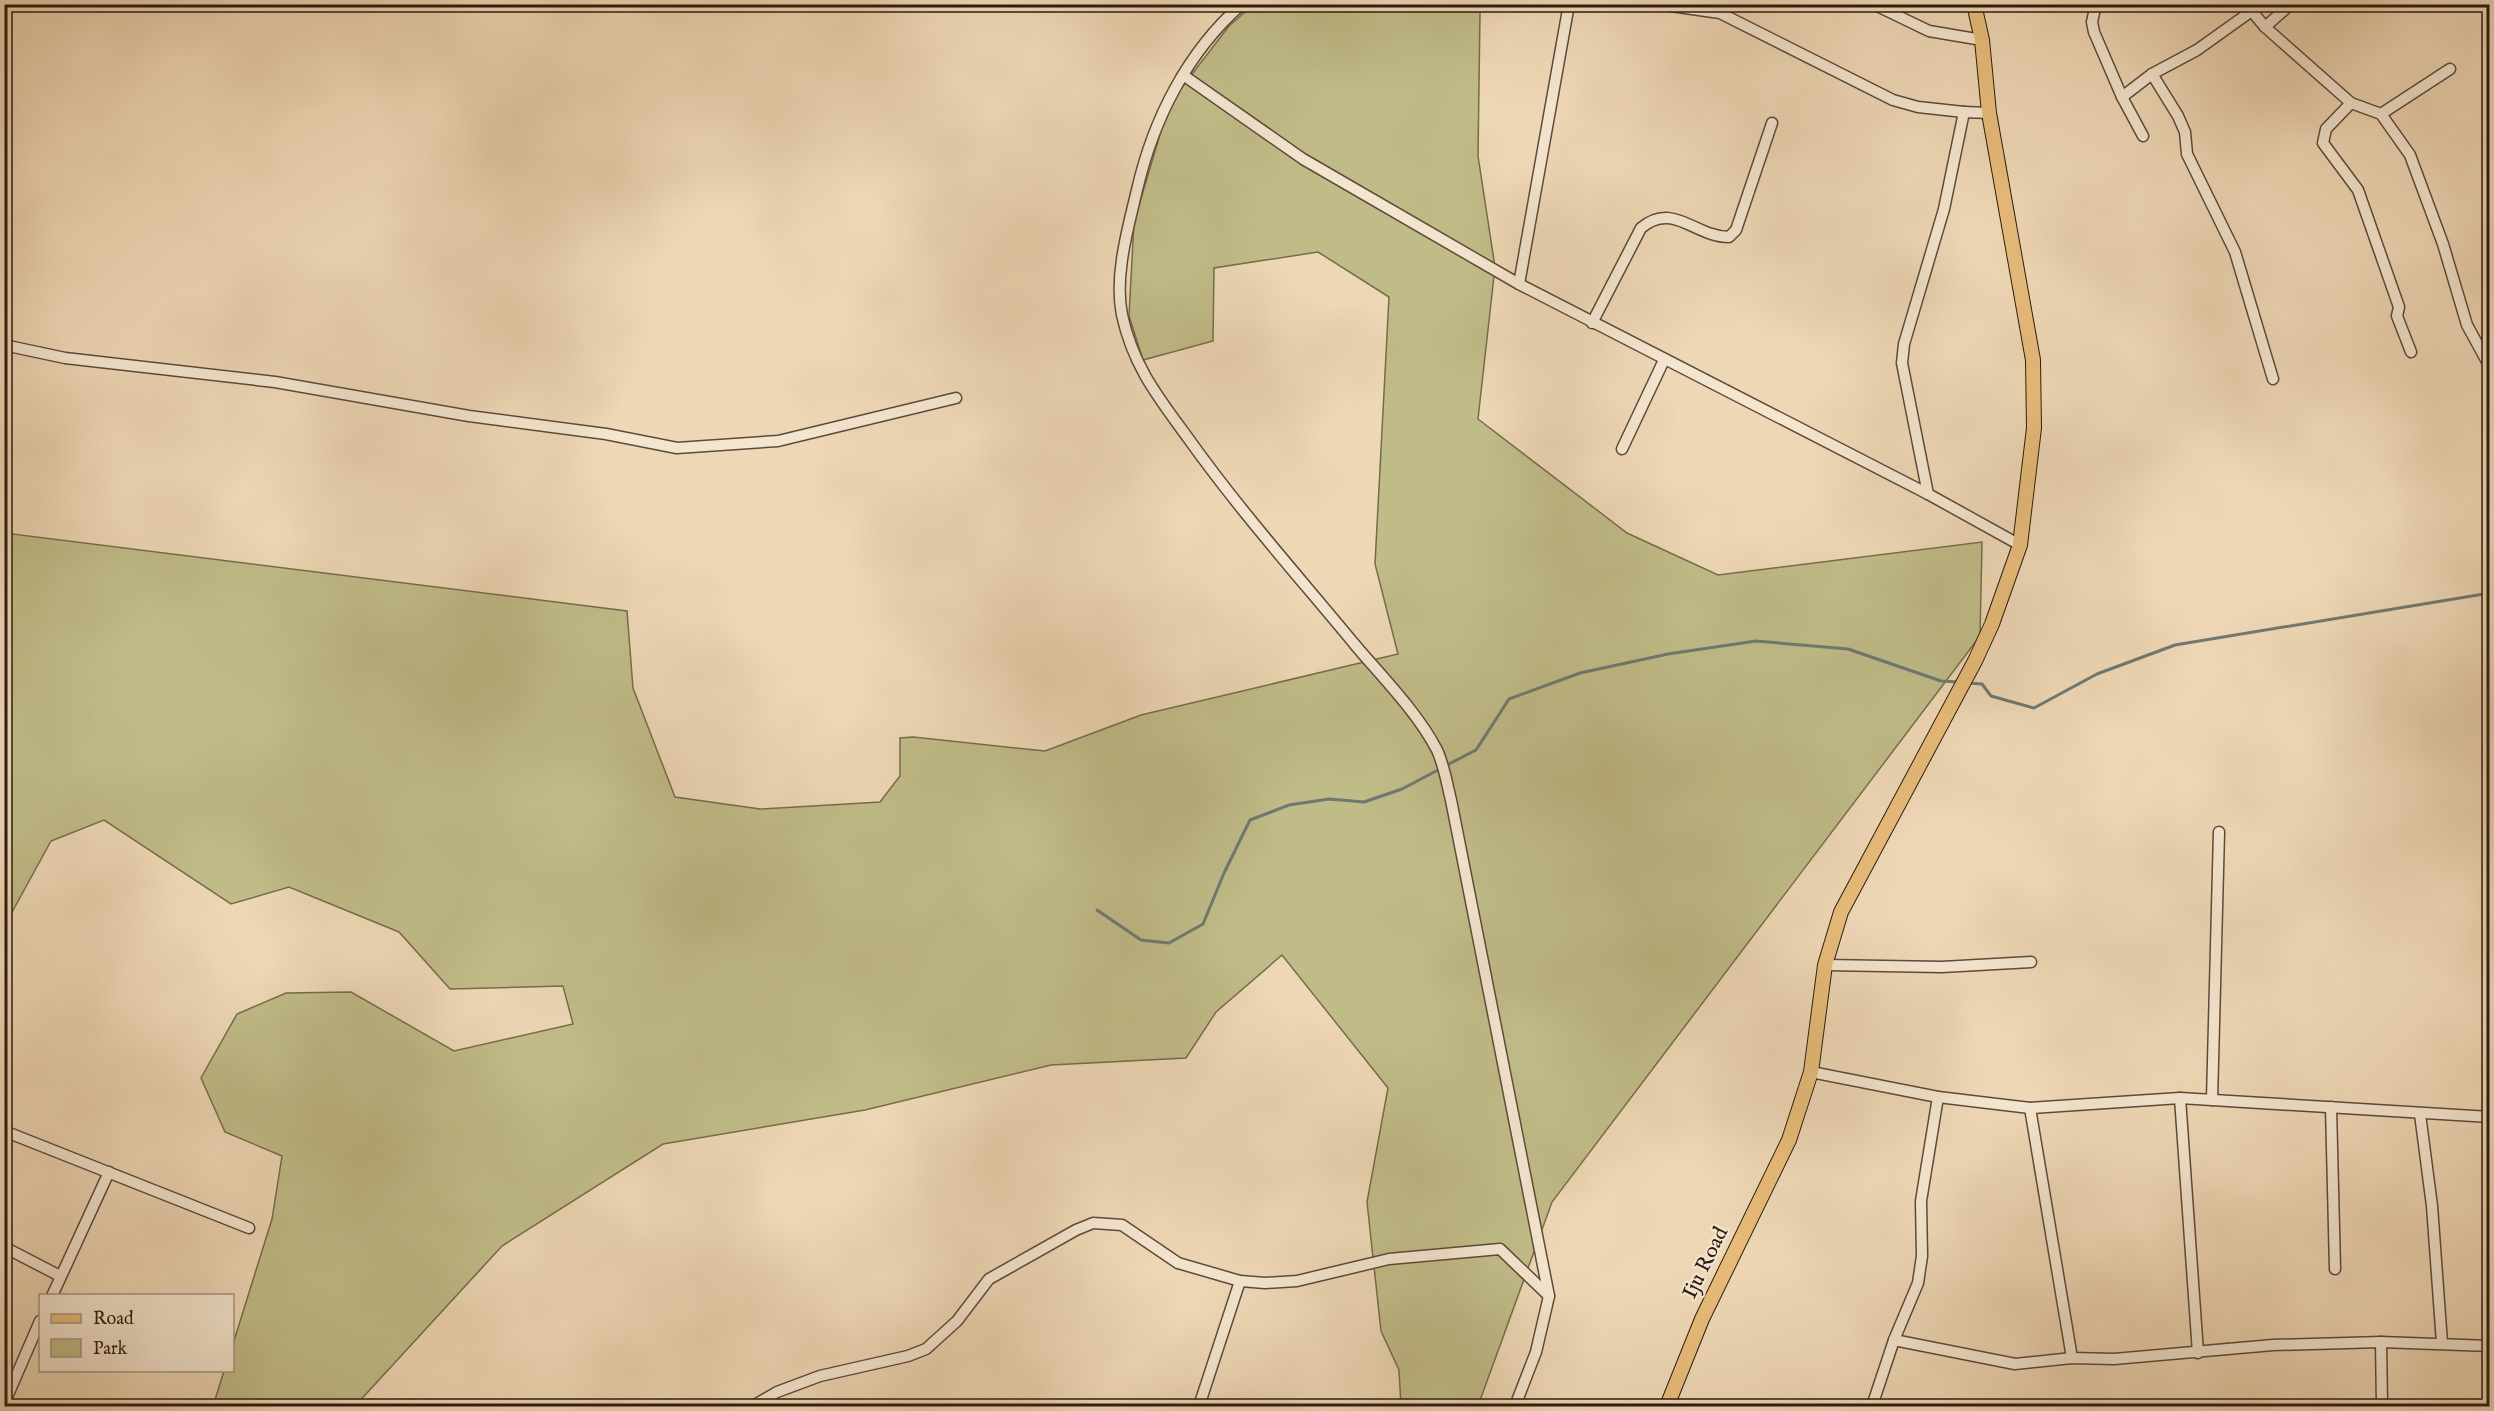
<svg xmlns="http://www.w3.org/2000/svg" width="2494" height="1411" viewBox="0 0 2494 1411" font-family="'IM FELL English',serif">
	<rect width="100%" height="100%" fill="#eed7b5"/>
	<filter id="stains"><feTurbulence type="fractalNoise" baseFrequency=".00333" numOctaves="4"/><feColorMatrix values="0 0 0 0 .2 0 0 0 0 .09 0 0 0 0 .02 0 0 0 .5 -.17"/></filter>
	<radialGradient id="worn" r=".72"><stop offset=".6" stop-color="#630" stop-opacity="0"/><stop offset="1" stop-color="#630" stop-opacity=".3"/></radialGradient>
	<polygon fill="#c0bc88" stroke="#766c4c" stroke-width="1.5" points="1253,5 1484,5 1480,13 1478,156 1495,267 1478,419 1627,533 1718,575 1982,542 1980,636 1552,1202 1478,1406 1401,1406 1399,1370 1381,1331 1367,1202 1388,1088 1282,955 1216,1012 1186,1058 1051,1065 865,1110 663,1144 502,1246 355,1406 213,1406 224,1371 232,1370 233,1344 272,1219 282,1156 225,1132 201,1078 237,1014 286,993 351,992 454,1051 573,1024 563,986 450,989 399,932 289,887 231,904 104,820 51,841 5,925 5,533 627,611 633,688 675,797 760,809 880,802 900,776 900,738 913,737 1045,751 1141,715 1398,654 1375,564 1389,297 1318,252 1214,268 1213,341 1143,360 1129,316 1134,222 1169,104 1229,26"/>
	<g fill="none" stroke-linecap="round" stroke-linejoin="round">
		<g stroke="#6e7972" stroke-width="3">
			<polyline points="1967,683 1982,684 1991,696 2034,708 2097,674 2175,645 2490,593"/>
			<polyline points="1445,766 1476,750 1509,699 1580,673 1668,654 1756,641 1848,649 1941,681 1958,682"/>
			<polyline points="1097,910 1141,940 1169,943 1203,924 1224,873 1250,820 1289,805 1329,799 1364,802 1402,789 1440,769"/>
		</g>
		<defs>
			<g id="minor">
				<path d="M1242 4C1187 52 1153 120 1137 190 1128 228 1114 276 1122 315 1133 366 1158 397 1188 438 1240 511 1299 577 1356 646 1384 679 1417 712 1437 750 1444 765 1447 784 1451 800L1549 1296 1536 1352 1515 1406"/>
				<polyline points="1657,4 1720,13 1893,100 1918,107 1964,112"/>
				<polyline points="1873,4 1929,31 1982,40"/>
				<polyline points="2096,4 2092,22 2094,32 2122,97 2143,136"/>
				<polyline points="2246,4 2265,27 2351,103 2381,114 2410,155 2443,244 2467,325 2490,367"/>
				<polyline points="2265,27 2291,4"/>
				<polyline points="2152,74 2178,116 2185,132 2187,154 2235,252 2273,379"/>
				<polyline points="1183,75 1303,159 1519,284 1928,494 2020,545"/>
				<polyline points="2122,97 2152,74 2197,50 2253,10"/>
				<polyline points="2351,103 2326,129 2323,143 2358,190 2399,307 2397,316 2411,352"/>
				<polyline points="2381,114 2450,69"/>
				<polyline points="1519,284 1569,4"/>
				<path d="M1592 323 1641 228C1673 201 1695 237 1729 237L1736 230 1772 123"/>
				<polyline points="4,345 65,358 275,382 469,416 606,434 677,448 778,441 956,398"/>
				<polyline points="1622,449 1664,360"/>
				<polyline points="1928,494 1902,363 1904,344 1944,209 1964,112 1989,113"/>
				<polyline points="1825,965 1942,967 2031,962"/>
				<polyline points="1811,1072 1938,1097 2030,1108 2180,1098 2490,1117"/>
				<polyline points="2180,1098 2198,1353"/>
				<polyline points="2212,1100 2219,832"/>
				<polyline points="2331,1107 2335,1269"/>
				<polyline points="2030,1108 2072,1358"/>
				<polyline points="2420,1114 2432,1206 2442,1343"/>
				<polyline points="4,1131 249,1228"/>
				<polyline points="4,1247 60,1276"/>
				<polyline points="52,1296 109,1172"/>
				<polyline points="1894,1340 2015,1364 2072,1358 2114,1359 2273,1345 2381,1342 2490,1346"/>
				<polyline points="2381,1342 2382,1406"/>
				<polyline points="4,1404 40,1321"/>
				<polyline points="753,1406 777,1392 820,1376 908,1356 926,1349 957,1321 989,1279 1076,1230 1093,1223 1122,1225 1178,1263 1240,1281 1265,1283 1297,1281 1389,1259 1500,1249 1549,1296"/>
				<polyline points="1199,1406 1240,1281"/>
				<polyline points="1872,1406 1894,1340 1918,1283 1922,1256 1921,1201 1938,1097"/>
			</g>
			<polyline id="major" points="1667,1406 1702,1319 1789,1140 1811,1072 1825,965 1841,912 1975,661 1992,624 2020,545 2034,428 2033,360 1989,113 1982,40 1974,4"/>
		</defs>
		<use href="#minor" stroke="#5d4a3a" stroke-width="13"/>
		<use href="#major" stroke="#2d1b11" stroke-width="16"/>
		<use href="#minor" stroke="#f4e5cf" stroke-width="10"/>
		<use href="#major" stroke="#e7bc7a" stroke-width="14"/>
	</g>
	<g text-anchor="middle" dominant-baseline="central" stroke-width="4.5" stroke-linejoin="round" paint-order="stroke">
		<g font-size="21" fill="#2d1b11" stroke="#f4e5cf">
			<text transform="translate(1706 1263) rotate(-64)">Iju Road</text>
		</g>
	</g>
	<rect width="2494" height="1411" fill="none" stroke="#eed7b5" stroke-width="24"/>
	<rect x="6" y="6" width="2482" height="1399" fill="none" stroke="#2d1b11" stroke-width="3"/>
	<rect x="12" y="12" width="2470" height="1387" fill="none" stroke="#2d1b11" stroke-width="1.5"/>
	<rect x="39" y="1294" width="195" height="78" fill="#f4e5cf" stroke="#a49483" stroke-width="1.5"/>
	<rect x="51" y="1314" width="30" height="9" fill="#e7bc7a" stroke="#a49483" stroke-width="1.5"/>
	<text x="93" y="1324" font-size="18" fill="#2d1b11">Road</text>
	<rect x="51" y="1339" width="30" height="18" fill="#c0bc88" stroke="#a49483" stroke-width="1.5"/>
	<text x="93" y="1354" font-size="18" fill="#2d1b11">Park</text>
	<rect width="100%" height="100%" filter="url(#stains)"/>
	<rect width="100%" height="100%" fill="url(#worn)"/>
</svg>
